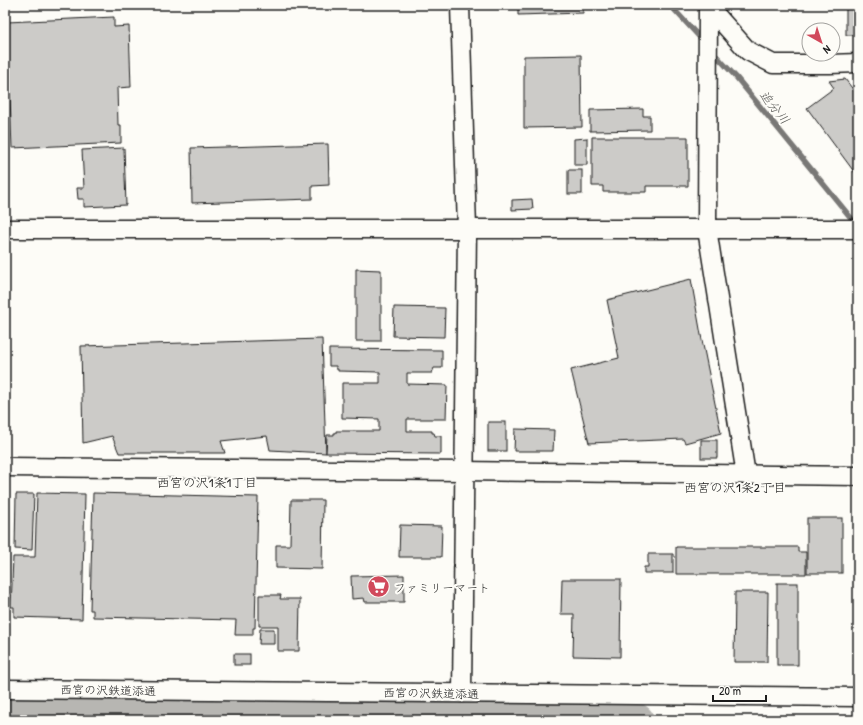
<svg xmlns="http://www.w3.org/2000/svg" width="863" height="725" viewBox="0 0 863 725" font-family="'Patrick Hand','Klee One',sans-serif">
	<rect width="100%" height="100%" fill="#fdfcf7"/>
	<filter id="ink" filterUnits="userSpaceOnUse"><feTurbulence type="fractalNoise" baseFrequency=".025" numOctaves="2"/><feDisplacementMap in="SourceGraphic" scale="8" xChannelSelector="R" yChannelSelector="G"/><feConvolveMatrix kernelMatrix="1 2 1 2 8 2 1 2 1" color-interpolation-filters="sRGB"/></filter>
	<g filter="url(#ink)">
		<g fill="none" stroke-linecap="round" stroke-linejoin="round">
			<g stroke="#797876" stroke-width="5.5">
				<polyline points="670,5 704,42"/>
				<polyline points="712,51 736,77 856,224"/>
			</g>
			<polyline stroke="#b7b6b2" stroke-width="32" points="5,713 185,717 638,720"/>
		</g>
		<g fill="#cccbc8" stroke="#1c1c1c">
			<polygon points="518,5 583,5 583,13 518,15"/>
			<rect x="846" y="8" width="12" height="27"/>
			<polygon points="114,17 114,27 129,26 131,87 117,88 118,125 121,125 121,143 12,148 7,22"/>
			<polygon points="581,55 582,127 524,128 524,56"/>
			<polygon points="845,79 858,96 858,177 807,108 834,88 829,81"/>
			<polygon points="643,109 643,116 650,116 650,130 590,131 590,110"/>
			<polygon points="592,137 688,137 688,186 646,186 646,192 603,192 603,186 592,186"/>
			<polygon points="587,138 587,165 574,165 574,139"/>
			<polygon points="328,144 329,185 312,186 312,199 192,203 191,148"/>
			<polygon points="124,148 126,205 84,207 84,199 78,199 77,188 84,188 82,150"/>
			<rect x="568" y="170" width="14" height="24"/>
			<polygon points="532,199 533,209 512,210 512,200"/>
			<polygon points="356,269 381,270 381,341 356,341"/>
			<polygon points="691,279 701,335 721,433 685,443 683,439 589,443 571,370 619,358 607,300"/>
			<polygon points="394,307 445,308 444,337 393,336"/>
			<polygon points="322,339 326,453 270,450 267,436 221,441 225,453 119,453 112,436 83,443 81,346"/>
			<polygon points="329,349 442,350 442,368 434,368 432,373 407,373 407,384 447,385 446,419 407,419 407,431 432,431 432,433 434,433 435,436 441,436 441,454 326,453 327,435 334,435 334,433 336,433 336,431 379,431 379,419 342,418 342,383 380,383 380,372 338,371 338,369 336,369 336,366 329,366"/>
			<rect x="488" y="422" width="18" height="29"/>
			<polygon points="515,429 554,430 553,451 514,451"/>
			<rect x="701" y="440" width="16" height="18"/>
			<polygon points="37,493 85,494 82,619 14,617 14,607 11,607 13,557 35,557"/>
			<polygon points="93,493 258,497 255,628 253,628 253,635 235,635 236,620 93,617 93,610 90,610"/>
			<polygon points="16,494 34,494 32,550 15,549"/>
			<polygon points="291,500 323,500 322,569 276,568 276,545 290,545"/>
			<rect x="807" y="518" width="35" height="55"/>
			<polygon points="400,525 442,526 441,557 399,557"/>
			<polygon points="676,547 798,547 798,552 806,552 806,574 676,574"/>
			<polygon points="648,554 673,554 673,573 644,573 644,567 648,567"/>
			<polygon points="404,575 404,602 365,602 364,598 352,599 351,576"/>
			<polygon points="562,579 621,579 620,657 573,656 574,614 561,614"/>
			<rect x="777" y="583" width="21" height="82"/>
			<polygon points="735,592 768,592 767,662 734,662"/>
			<polygon points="259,595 281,595 280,599 300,599 299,651 278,651 278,626 259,626"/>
			<polygon points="260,629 274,629 274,644 259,644"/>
			<rect x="234" y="654" width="16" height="11"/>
		</g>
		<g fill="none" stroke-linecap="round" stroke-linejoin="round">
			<defs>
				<g id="minor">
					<polyline points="460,5 467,229 462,693"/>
					<polyline points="708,5 707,229 746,475"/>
					<polyline points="708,6 748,51 773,64 830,64 858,63"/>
					<polyline points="5,229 858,229"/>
					<polyline points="5,467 464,471 858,476"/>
					<polyline points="5,689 858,697"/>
				</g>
			</defs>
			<use href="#minor" stroke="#1c1c1c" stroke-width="21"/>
			<use href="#minor" stroke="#fdfcf7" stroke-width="18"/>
		</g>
	</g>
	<defs>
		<symbol id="supermarket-disc" viewBox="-11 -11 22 22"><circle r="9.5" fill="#d1495b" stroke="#fdfcf7"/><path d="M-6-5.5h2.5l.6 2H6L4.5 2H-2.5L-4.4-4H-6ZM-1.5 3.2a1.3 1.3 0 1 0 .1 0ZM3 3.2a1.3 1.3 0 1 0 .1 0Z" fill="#fff"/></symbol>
	</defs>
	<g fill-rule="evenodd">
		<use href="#supermarket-disc" x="366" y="574" width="25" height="25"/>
	</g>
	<g text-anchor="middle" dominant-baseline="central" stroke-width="4" stroke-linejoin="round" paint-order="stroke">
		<g font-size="12" fill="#1c1c1c" stroke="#fdfcf7" text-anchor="start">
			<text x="394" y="587">ファミリーマート</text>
		</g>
		<g font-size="12" fill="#1c1c1c" stroke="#fdfcf7">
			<text transform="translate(108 690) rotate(1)">西宮の沢鉄道添通</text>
			<text transform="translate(431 693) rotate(1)">西宮の沢鉄道添通</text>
		</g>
		<g font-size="13" font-style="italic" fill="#5a5a58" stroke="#fdfcf7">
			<text transform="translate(775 107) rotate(51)">追分川</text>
		</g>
		<g font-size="13" fill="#1c1c1c" stroke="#fdfcf7">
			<text x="207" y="482">西宮の沢1条1丁目</text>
			<text x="735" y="487">西宮の沢1条2丁目</text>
		</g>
	</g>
	<rect width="863" height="725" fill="none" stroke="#fdfcf7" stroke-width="20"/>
	<rect x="10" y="10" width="843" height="705" fill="none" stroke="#1c1c1c" stroke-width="1.5" filter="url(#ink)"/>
	<g transform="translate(821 42) rotate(141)"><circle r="19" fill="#fdfcf7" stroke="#a3a29f"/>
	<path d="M0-3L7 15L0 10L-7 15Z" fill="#d1495b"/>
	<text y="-6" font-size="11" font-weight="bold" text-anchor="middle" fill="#1c1c1c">N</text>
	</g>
	<path d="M713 695v6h53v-6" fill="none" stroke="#1c1c1c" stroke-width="2"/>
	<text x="719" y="695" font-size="12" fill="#1c1c1c" stroke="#fdfcf7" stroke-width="3" paint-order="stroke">20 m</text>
</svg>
